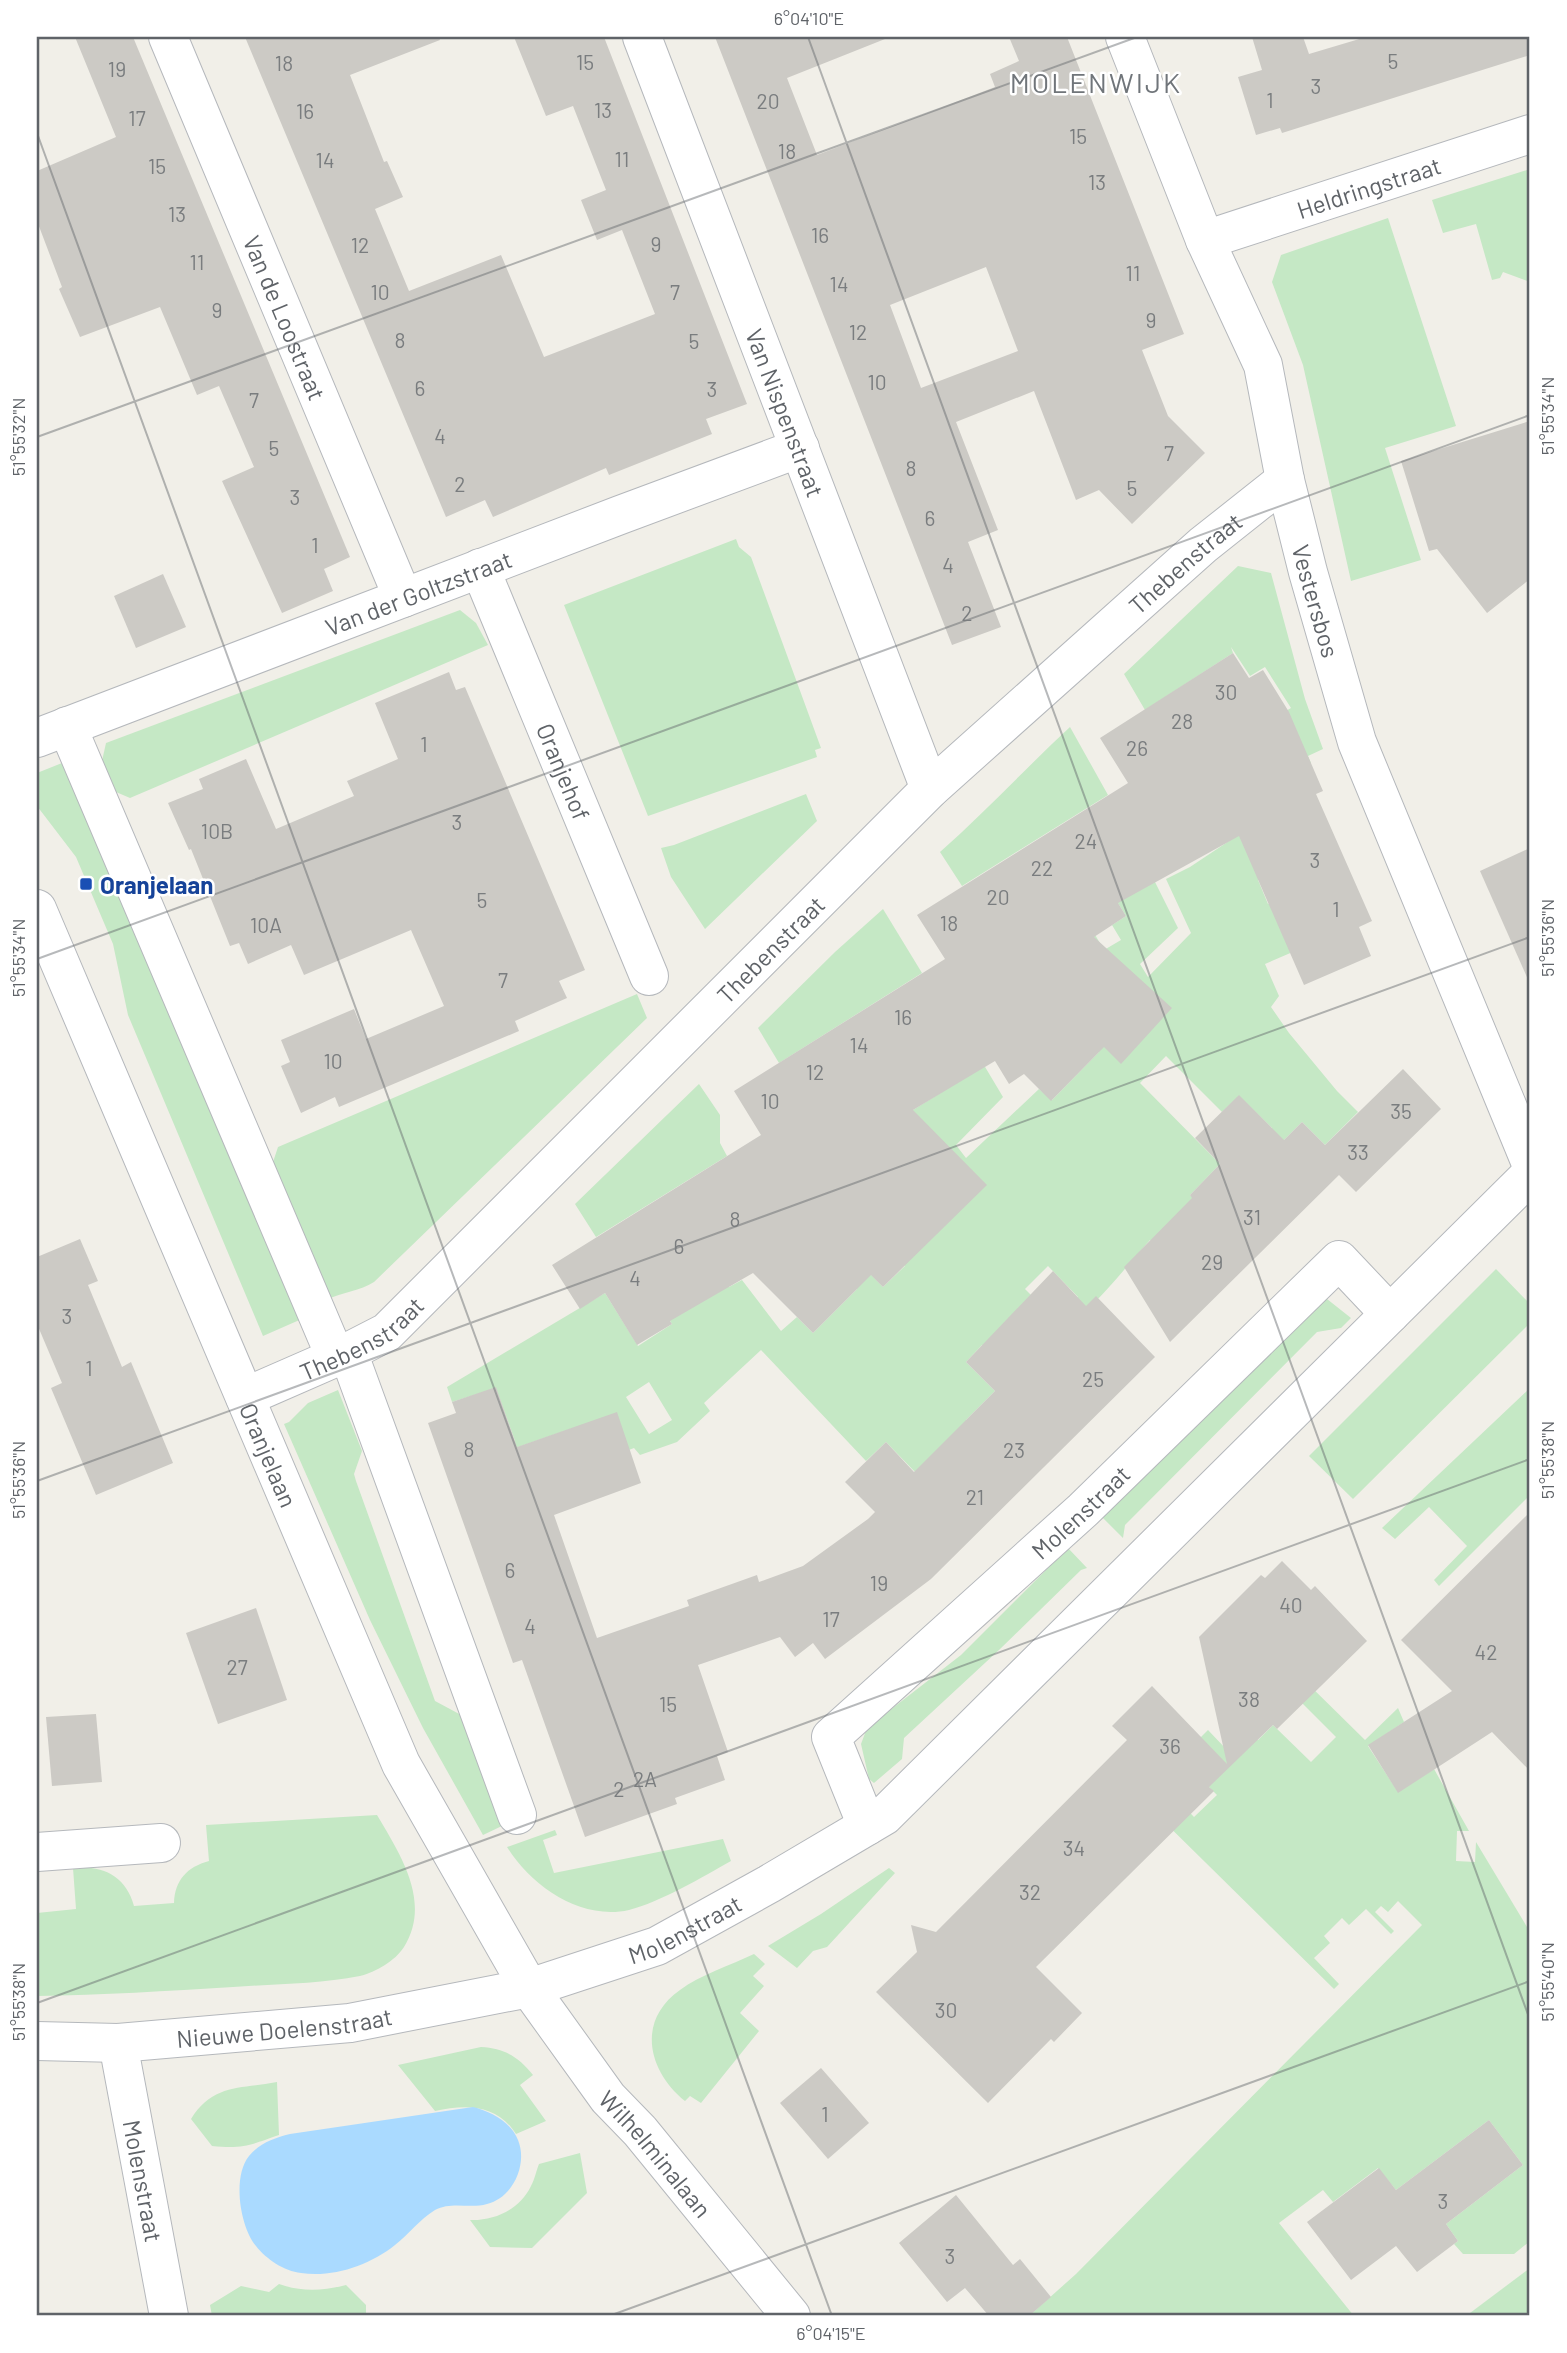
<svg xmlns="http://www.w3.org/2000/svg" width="1567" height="2353" viewBox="0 0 1567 2353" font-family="Barlow,sans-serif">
	<rect width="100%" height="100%" fill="#f1efe8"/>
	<g fill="#c5e8c5" fill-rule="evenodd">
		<polygon points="1530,169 1530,282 1503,272 1500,278 1492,280 1476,224 1443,233 1432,200"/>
		<polygon points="1388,218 1456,426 1385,448 1421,560 1351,581 1303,365 1272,282 1281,255"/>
		<polygon points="736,539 739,547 751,557 821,748 815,750 817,757 648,816 564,605"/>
		<path d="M1238 566 1271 573 1305 699 1323 749 1308 756 1311 763 1273 779 1276 788 1253 803 1263 818 1242 832 1253 858 1268 852 1277 872 1258 880 1268 904 1288 896 1309 945 1265 964 1279 996 1271 1007 1289 1033 1337 1091 1358 1112 1325 1145 1302 1122 1278 1146 1267 1134 1272 1128 1239 1096 1222 1112 1166 1056 1140 1083 1220 1164 1190 1195 1202 1208 1186 1225 1189 1229 1164 1254 1150 1240C1131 1261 1114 1283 1094 1303L1112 1321 1097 1337 1085 1325 1068 1342 1060 1334 1033 1360 1035 1363 1018 1381 982 1345 966 1362 995 1391 966 1420 981 1435 969 1447 956 1433 916 1473 886 1442 866 1461 761 1350 704 1403 710 1411 677 1442 640 1455 634 1448 587 1466 573 1428 515 1448 517 1456 506 1460 501 1446 515 1441 496 1388 452 1402 447 1387 605 1293 638 1346 672 1324 653 1293 657 1290 645 1270 669 1255 682 1274 710 1257 729 1287 742 1280 781 1331 797 1317 813 1333 857 1289 842 1273 857 1260 883 1287 905 1266 879 1239 886 1233 875 1217 833 1261 827 1262 815 1254 782 1201 779 1161 762 1135 809 1106 821 1123 806 1134 825 1165 838 1157 851 1177 870 1165 857 1146 861 1142 830 1093 939 1024 956 1025 963 1030 1003 1097 956 1145 966 1158 1039 1089 1052 1100 1099 1052 1083 1035 1074 1044 1061 1038 1036 1065 1007 1020 981 1037 942 969 945 960 971 944 1004 996 1050 967 1030 934 1003 951 990 931 1065 884 1104 950 1121 940 1112 925 1126 916 1106 884 1091 893 1081 875 1123 849 1114 835 1127 826 1178 928 1140 964 1148 977 1191 933 1166 879 1190 867 1229 841 1212 816 1175 839 1153 798 1143 803 1187 776 1175 757 1254 706 1265 723 1291 708 1265 667 1250 676 1231 647 1233 653 1145 710 1124 674ZM1082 986 1099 1013 1074 1028 1058 1002ZM922 1059 942 1092 913 1110 893 1078ZM1048 1266 1078 1297 1056 1320 1025 1289ZM649 1382 672 1420 649 1434 626 1397Z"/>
		<polygon points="460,610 476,623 488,645 130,798 109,789 102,761 106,743"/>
		<path d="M1070 727 1108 795 962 886 940 852C985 812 1026 768 1070 727Z"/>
		<polygon points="62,763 304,1318 263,1336 128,1015 113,944 76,857 37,806 37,773"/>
		<polygon points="806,794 817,821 705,929 671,877 661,848 674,845"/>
		<polygon points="883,909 922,973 779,1063 758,1028 835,952"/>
		<path d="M637 994 647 1018 374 1282C360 1291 343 1292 328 1299L271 1168 278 1147Z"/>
		<polygon points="699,1084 720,1115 720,1143 727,1156 596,1237 575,1204"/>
		<polygon points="1496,1269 1530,1304 1530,1323 1353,1499 1309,1456"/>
		<polygon points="1327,1299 1351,1318 1341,1328 1317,1332 1125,1525 1123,1538 1101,1516 1320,1302"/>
		<polygon points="1530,1388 1530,1495 1439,1586 1434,1580 1467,1546 1429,1507 1395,1539 1382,1528"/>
		<polygon points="338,1390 362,1451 354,1474 356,1481 435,1701 463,1716 504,1825 483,1835 423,1728 370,1620 284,1424 289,1422 308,1403"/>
		<polygon points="1068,1548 1087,1568 1081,1570 999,1650 904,1738 902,1759 874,1783 869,1779 861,1744 867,1728 961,1655"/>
		<polygon points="1300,1676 1365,1740 1398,1708 1404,1722 1368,1746 1398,1792 1434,1769 1469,1831 1457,1831 1456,1861 1475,1862 1476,1842 1530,1932 1530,2241 1514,2254 1463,2254 1454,2244 1458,2241 1446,2224 1523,2165 1489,2120 1396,2190 1378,2168 1333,2202 1323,2190 1279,2223 1354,2316 1029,2316 1076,2274 1422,1925 1398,1901 1388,1912 1381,1906 1375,1912 1394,1931 1391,1934 1366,1909 1349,1925 1342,1918 1324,1936 1330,1943 1314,1958 1339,1984 1334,1989 1139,1797 1158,1779 1194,1817 1217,1795 1180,1758 1208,1730 1227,1750 1247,1730 1258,1740 1273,1725 1311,1762 1336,1737 1287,1688"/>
		<path d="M377 1815C400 1854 432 1902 404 1947 395 1961 376 1972 360 1976 319 1984 275 1984 233 1987 168 1991 102 1995 37 1996V1913L76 1909 73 1868C103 1865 126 1876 134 1906L174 1903C175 1880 187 1867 209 1861L206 1825Z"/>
		<path d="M555 1830 557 1835 543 1840 554 1873 723 1839 731 1861C703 1877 660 1902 629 1910 581 1921 531 1886 507 1847Z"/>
		<polygon points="889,1868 895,1873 827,1947 813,1951 797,1968 768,1946 821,1914"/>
		<path d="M754 1954 765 1964 753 1976 764 1986 740 2013 759 2031 701 2103 690 2096 685 2101C648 2071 636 2021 680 1990 700 1975 731 1965 754 1954Z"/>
		<path d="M481 2047C504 2048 519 2057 533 2075L520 2085 546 2121 516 2134C497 2104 466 2104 435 2111L398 2065Z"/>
		<path d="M277 2082 279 2135C250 2145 244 2149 212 2146L191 2119C213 2083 242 2089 277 2082Z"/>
		<path d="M580 2153 587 2193 532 2248 490 2247 470 2220C495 2221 520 2209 531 2186 535 2179 536 2171 539 2164Z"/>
		<polygon points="1530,2268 1530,2316 1466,2316"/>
		<path d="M279 2284C301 2292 323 2291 346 2285L366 2305V2316H212L210 2305 241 2286 269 2292Z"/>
	</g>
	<path fill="#aadaff" d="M473 2107C490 2111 511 2122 518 2140 528 2164 513 2198 487 2204 470 2209 452 2201 435 2210 420 2219 409 2234 395 2245 370 2265 333 2278 301 2273 284 2271 266 2259 256 2246 240 2227 232 2177 249 2156 260 2143 274 2138 290 2134Z"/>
	<g fill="#cccac5" fill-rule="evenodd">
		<polygon points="75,37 133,37 350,557 324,569 333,591 282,613 222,481 254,467 219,386 197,395 160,307 80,337 59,289 62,287 37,221 37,171 116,137"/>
		<polygon points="245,37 439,37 440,40 350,75 384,162 387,161 403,197 375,209 409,291 501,255 544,357 655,314 622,230 597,240 581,200 606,190 573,106 546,116 514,37 604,37 747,404 706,419 712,434 609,475 606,468 493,517 485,500 446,517"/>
		<path d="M715 37H884L885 39 787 78 817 155 995 87 990 74 1019 61 1009 37H1067L1184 334 1142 350 1168 416 1205 453 1132 524 1099 490 1076 500 1034 391 956 422 998 530 968 542 1001 627 952 645ZM986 267 1018 351 921 388 890 305Z"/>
		<polygon points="1252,37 1303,37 1309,54 1366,37 1530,37 1530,55 1282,133 1280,128 1256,135 1238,77 1262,70"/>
		<polygon points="1530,421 1530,579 1487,613 1437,549 1429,551 1401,461"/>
		<polygon points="163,574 186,627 136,648 114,596"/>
		<polygon points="1233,653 1249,678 1263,670 1289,712 1323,791 1316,794 1372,921 1359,927 1371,956 1304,985 1239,836 1118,903 1126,916 1094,937 1172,1008 1121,1064 1104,1047 1051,1101 1024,1074 1009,1084 995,1061 913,1110 987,1185 883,1287 871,1275 813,1333 753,1273 670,1321 672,1324 637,1345 605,1293 580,1309 552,1265 761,1135 734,1091 945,959 917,915 1128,783 1100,738"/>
		<polygon points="449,672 456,690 465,687 585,970 559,981 567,998 515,1021 519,1031 339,1107 335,1097 301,1113 281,1066 290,1062 281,1040 354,1009 366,1039 444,1006 411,930 304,975 291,945 248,964 239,943 230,946 191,849 189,850 168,803 203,789 199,779 246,759 276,829 354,796 347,781 398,759 375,703"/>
		<polygon points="1530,848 1530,984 1480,871"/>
		<polygon points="1403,1069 1441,1109 1356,1192 1339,1175 1170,1342 1124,1267 1192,1198 1190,1195 1220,1164 1195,1138 1239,1095 1284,1140 1302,1122 1325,1145"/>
		<polygon points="80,1239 98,1281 88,1285 122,1367 131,1362 173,1463 96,1495 51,1388 62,1383 37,1324 37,1257"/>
		<polygon points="1053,1271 1086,1306 1096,1296 1155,1357 931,1579 825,1659 813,1643 795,1657 780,1637 698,1665 728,1752 717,1756 725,1780 675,1798 677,1804 585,1837 522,1660 513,1663 428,1423 456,1413 452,1402 496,1387 517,1447 617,1412 641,1483 554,1515 597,1638 689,1606 687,1600 757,1575 759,1582 803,1566 868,1519 875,1512 845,1482 886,1442 914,1472 995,1391 966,1362"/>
		<polygon points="1530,1512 1530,1771 1492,1732 1398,1793 1368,1745 1452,1691 1401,1640"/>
		<polygon points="1282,1561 1311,1590 1315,1586 1367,1641 1277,1729 1273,1725 1209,1787 1214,1791 1036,1967 1082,2013 1054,2042 1051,2039 988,2103 876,1992 917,1952 911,1925 936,1932 1127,1740 1112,1726 1152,1686 1227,1764 1199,1637 1261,1575 1265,1578"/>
		<polygon points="256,1608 287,1700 218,1724 186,1633"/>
		<polygon points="96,1714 102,1782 52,1786 46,1717"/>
		<polygon points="821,2068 869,2123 828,2159 780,2103"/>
		<polygon points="1489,2120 1523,2165 1446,2224 1458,2241 1417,2272 1396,2246 1351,2280 1307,2222 1379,2168 1396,2190"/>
		<polygon points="956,2195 1013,2265 1020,2259 1051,2297 1029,2316 989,2316 965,2288 947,2302 899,2243"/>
	</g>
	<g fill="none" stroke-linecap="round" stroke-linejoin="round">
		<defs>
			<g id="minor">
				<path id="s1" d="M168 37 403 598"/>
				<path id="s2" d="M642 37 930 789"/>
				<path id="s3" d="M1125 37 1205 240 1263 365 1285 480 1308 572 1357 742 1530 1161"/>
				<path id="s4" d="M1205 240 1530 134"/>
				<path id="s5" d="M480 568 649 976"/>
				<polyline points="67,726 335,1356"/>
				<path id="s6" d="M37 738 620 515 800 448"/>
				<path id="s7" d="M37 909 401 1764 529 1988 608 2098 640 2131 791 2316"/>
				<polyline points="348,1352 517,1815"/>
				<path id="s8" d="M245 1397 348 1352 387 1332 930 789 1203 545 1285 480"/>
				<path id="s9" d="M867 1826 831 1737 1083 1510 1339 1260 1390 1314"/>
				<polyline points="37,1852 161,1843"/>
				<path id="s10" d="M37 2041 118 2043 350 2023 529 1988 657 1946 769 1884 884 1816 1530 1175"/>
				<path id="s11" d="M118 2043 169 2316"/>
			</g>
		</defs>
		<use href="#minor" stroke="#b5b8bc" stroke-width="40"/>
		<use href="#minor" stroke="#fff" stroke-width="38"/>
	</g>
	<path fill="none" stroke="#5f6368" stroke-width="2" stroke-opacity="0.45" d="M808 37 1530 2020M37 133 832 2316M37 437 1137 37M37 959 1530 415M37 1481 1530 937M37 2003 1530 1459M609 2316 1530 1981"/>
	<rect fill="#1a4fb4" stroke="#fff" stroke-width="2.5" x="79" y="877" width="14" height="14" rx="3.5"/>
	<g text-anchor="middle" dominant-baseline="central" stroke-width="5" stroke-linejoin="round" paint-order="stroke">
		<g font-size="21" fill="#7a7d7f">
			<text x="1393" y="60">5</text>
			<text x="585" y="61">15</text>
			<text x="284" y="62">18</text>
			<text x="117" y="68">19</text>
			<text x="1316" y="85">3</text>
			<text x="1270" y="99">1</text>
			<text x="768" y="100">20</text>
			<text x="603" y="109">13</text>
			<text x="305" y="110">16</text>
			<text x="137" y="117">17</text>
			<text x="1078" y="135">15</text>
			<text x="787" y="150">18</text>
			<text x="622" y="158">11</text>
			<text x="325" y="159">14</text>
			<text x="157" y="165">15</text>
			<text x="1097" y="181">13</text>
			<text x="177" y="213">13</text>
			<text x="820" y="234">16</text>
			<text x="656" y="243">9</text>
			<text x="360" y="244">12</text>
			<text x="197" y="261">11</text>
			<text x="1133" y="272">11</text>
			<text x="839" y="283">14</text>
			<text x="380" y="291">10</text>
			<text x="675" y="291">7</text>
			<text x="217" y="309">9</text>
			<text x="1151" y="319">9</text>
			<text x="858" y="331">12</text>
			<text x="400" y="339">8</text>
			<text x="694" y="340">5</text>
			<text x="877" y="381">10</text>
			<text x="420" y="387">6</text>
			<text x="712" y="388">3</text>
			<text x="254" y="399">7</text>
			<text x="440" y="435">4</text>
			<text x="274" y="447">5</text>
			<text x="1169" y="452">7</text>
			<text x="911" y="467">8</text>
			<text x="460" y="483">2</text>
			<text x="1132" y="487">5</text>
			<text x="295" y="496">3</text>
			<text x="930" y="517">6</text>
			<text x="315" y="544">1</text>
			<text x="948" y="564">4</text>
			<text x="967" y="612">2</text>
			<text x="1226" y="691">30</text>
			<text x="1182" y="720">28</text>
			<text x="424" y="743">1</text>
			<text x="1137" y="747">26</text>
			<text x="457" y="821">3</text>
			<text x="217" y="830">10B</text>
			<text x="1086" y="840">24</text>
			<text x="1315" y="859">3</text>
			<text x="1042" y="867">22</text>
			<text x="998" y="896">20</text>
			<text x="482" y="899">5</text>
			<text x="1336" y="908">1</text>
			<text x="949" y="922">18</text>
			<text x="266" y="924">10A</text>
			<text x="503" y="979">7</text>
			<text x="903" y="1016">16</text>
			<text x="859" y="1044">14</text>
			<text x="333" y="1060">10</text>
			<text x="815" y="1071">12</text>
			<text x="770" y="1100">10</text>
			<text x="1401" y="1110">35</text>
			<text x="1358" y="1151">33</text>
			<text x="1252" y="1216">31</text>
			<text x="735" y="1218">8</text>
			<text x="679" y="1245">6</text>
			<text x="1212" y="1261">29</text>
			<text x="635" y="1277">4</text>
			<text x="67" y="1315">3</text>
			<text x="89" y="1367">1</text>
			<text x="1093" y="1378">25</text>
			<text x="469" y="1448">8</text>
			<text x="1014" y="1449">23</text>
			<text x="975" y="1496">21</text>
			<text x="510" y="1569">6</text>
			<text x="879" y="1582">19</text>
			<text x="1291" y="1604">40</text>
			<text x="831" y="1618">17</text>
			<text x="530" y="1625">4</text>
			<text x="1486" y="1651">42</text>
			<text x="237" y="1666">27</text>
			<text x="1249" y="1698">38</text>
			<text x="668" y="1703">15</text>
			<text x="1170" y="1745">36</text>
			<text x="645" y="1778">2A</text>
			<text x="619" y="1788">2</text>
			<text x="1074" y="1847">34</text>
			<text x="1030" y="1891">32</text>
			<text x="946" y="2009">30</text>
			<text x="825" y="2113">1</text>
			<text x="1443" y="2200">3</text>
			<text x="950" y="2255">3</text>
		</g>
		<g font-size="24" fill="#5f6368" stroke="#fff">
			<text stroke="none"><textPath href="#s4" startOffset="172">Heldringstraat</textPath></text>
			<text stroke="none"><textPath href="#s1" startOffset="304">Van de Loostraat</textPath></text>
			<text stroke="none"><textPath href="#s2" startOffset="402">Van Nispenstraat</textPath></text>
			<text stroke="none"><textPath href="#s8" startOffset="1265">Thebenstraat</textPath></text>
			<text stroke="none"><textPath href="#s6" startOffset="408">Van der Goltzstraat</textPath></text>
			<text stroke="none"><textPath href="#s3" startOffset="598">Vestersbos</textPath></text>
			<text stroke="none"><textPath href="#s5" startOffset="220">Oranjehof</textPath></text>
			<text stroke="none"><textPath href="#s8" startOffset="698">Thebenstraat</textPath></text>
			<text stroke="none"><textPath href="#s8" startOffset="131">Thebenstraat</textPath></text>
			<text stroke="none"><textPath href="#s7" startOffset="593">Oranjelaan</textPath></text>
			<text stroke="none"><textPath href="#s9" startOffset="432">Molenstraat</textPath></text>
			<text stroke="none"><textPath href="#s10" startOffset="663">Molenstraat</textPath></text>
			<text stroke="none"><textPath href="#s10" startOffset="248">Nieuwe Doelenstraat</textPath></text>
			<text stroke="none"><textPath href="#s7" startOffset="1396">Wilhelminalaan</textPath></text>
			<text stroke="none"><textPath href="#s11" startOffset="140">Molenstraat</textPath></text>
		</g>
		<g font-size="24" font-weight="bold" fill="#164399" stroke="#fff" text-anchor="start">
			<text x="100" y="884">Oranjelaan</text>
		</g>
		<g font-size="28" letter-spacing="2" fill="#70757a" stroke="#fff">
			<text x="1096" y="82">MOLENWIJK</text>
		</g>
	</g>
	<rect width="1567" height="2353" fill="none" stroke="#ffffff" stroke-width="77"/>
	<rect x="38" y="38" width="1490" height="2276" fill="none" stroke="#5f6368" stroke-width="2.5"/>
	<g font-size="18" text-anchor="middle" fill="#5f6368">
		<text x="809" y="25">6°04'10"E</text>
		<text transform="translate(1548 416) rotate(-90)" y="6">51°55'34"N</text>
		<text transform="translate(19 437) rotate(-90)" y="6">51°55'32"N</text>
		<text transform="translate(1548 938) rotate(-90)" y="6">51°55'36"N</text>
		<text transform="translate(19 958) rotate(-90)" y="6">51°55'34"N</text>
		<text transform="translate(1548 1460) rotate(-90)" y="6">51°55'38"N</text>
		<text transform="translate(19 1480) rotate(-90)" y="6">51°55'36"N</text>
		<text transform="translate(1548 1982) rotate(-90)" y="6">51°55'40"N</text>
		<text transform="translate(19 2002) rotate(-90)" y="6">51°55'38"N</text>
		<text x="831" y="2340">6°04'15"E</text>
	</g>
</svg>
